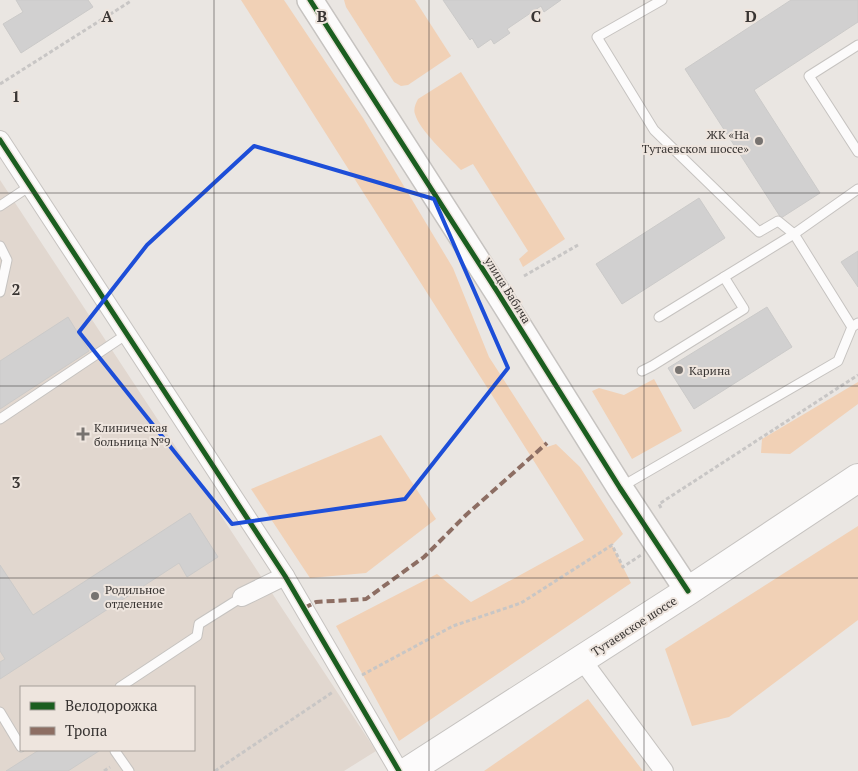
<svg xmlns="http://www.w3.org/2000/svg" width="858" height="771" viewBox="0 0 858 771" font-family="'PT Serif',serif">
	<rect width="100%" height="100%" fill="#eae6e2"/>
	<path fill="#e1d7cf" fill-rule="evenodd" d="M0 180 376 751 344 771H0ZM21 687H194V750H21Z"/>
	<g fill="#f1d1b6">
		<polygon points="241,0 284,0 363,118 453,268 489,357 547,447 556,444 580,467 623,534 612,545 631,583 399,741 336,626 437,574 471,602 584,540"/>
		<polygon points="344,0 415,0 451,56 408,85 401,86 394,82 346,7"/>
		<path d="M461 72 565 239 523 267 519 259 528 251 473 164 461 170C449 157 419 130 415 114 413 109 416 103 418 99Z"/>
		<polygon points="654,379 682,431 632,459 592,391 599,388 624,395"/>
		<polygon points="858,382 858,404 790,454 761,453 762,439"/>
		<polygon points="381,435 436,519 366,573 310,578 251,489"/>
		<polygon points="858,526 858,620 729,717 692,726 665,649"/>
		<polygon points="588,699 643,771 484,771"/>
	</g>
	<g fill="#d1d0d0" stroke="#cbcac9">
		<polygon points="16,0 88,0 93,7 21,53 3,24 23,12"/>
		<polygon points="443,0 561,0 544,12 541,6 507,29 510,33 494,44 491,39 478,48 472,38 470,40"/>
		<polygon points="791,0 858,0 858,22 754,90 820,193 781,218 685,69"/>
		<polygon points="699,198 725,238 622,304 596,264"/>
		<polygon points="858,251 858,287 841,262"/>
		<polygon points="767,307 792,347 694,409 668,368"/>
		<polygon points="68,317 89,351 0,409 0,361"/>
		<polygon points="190,513 218,557 187,577 179,563 0,679 0,662 5,659 0,651 0,565 33,615"/>
		<polygon points="39,750 99,750 99,751 68,771 6,771"/>
	</g>
	<g fill="none" stroke-linecap="round" stroke-linejoin="round">
		<defs>
			<g id="lane">
				<polyline points="662,0 597,37 654,130 759,232 778,221 794,234 852,327"/>
				<polyline points="858,45 809,76 858,152"/>
				<polyline points="0,206 30,186"/>
				<polyline points="0,246 7,260 0,292"/>
				<polyline points="659,317 794,234 858,189"/>
				<polyline points="642,371 652,366 744,309 724,277"/>
				<polyline points="0,419 127,334"/>
				<polyline points="621,487 838,361 852,327 858,323"/>
				<polyline points="120,687 197,636 199,624 242,597"/>
				<polyline points="0,712 21,747"/>
				<polyline points="115,751 129,771"/>
			</g>
			<g id="street">
				<polyline points="0,140 285,576 399,771"/>
				<polyline points="242,597 285,576"/>
				<polyline points="582,660 664,771"/>
			</g>
			<polyline id="secondary" points="310,0 498,293 620,488 688,591"/>
			<polyline id="primary" points="408,771 688,591 858,478"/>
		</defs>
		<use href="#lane" stroke="#c6c3c0" stroke-width="11"/>
		<use href="#street" stroke="#c6c3c0" stroke-width="20"/>
		<use href="#secondary" stroke="#c6c3c0" stroke-width="28"/>
		<use href="#primary" stroke="#c6c3c0" stroke-width="30"/>
		<g stroke="#c8c6c5" stroke-width="3" stroke-dasharray="4 2.5" stroke-linecap="butt">
			<polyline points="0,84 131,1 131,0"/>
			<polyline points="524,276 578,245"/>
			<polyline points="661,508 659,504 858,375"/>
			<polyline points="362,675 453,626 521,603 612,545 623,567 641,555"/>
			<polyline points="104,771 110,767"/>
			<polyline points="215,771 333,692"/>
		</g>
		<use href="#lane" stroke="#fcfbfb" stroke-width="9"/>
		<use href="#street" stroke="#fcfbfb" stroke-width="18"/>
		<use href="#secondary" stroke="#fcfbfb" stroke-width="25"/>
		<use href="#primary" stroke="#fcfbfb" stroke-width="28"/>
		<polyline stroke="#8d6e63" stroke-width="4" stroke-dasharray="8 4" stroke-linecap="butt" points="304,608 316,602 366,599 424,557 466,515 547,443"/>
		<defs>
			<g id="cycleway">
				<polyline points="310,0 498,293 620,488 688,591"/>
				<polyline points="0,140 285,576 399,771"/>
			</g>
		</defs>
		<use href="#cycleway" stroke="#eee5de" stroke-width="8"/>
		<use href="#cycleway" stroke="#1b5e20" stroke-width="5"/>
	</g>
	<path fill="none" stroke="#1d4ed8" stroke-width="4" stroke-linejoin="round" d="M254 146 434 199 508 368 405 499 232 524 79 332 147 245Z"/>
	<path fill="none" stroke="#393533" stroke-width="1" stroke-opacity="0.55" d="M214 0V771M429 0V771M644 0V771M0 193H858M0 386H858M0 578H858"/>
	<g fill="#777370" stroke="#eee5de" stroke-width="2">
		<circle cx="759" cy="141" r="5"/>
		<circle cx="679" cy="370" r="5"/>
		<path d="M80.5 426.5h5v5h5v5h-5v5h-5v-5h-5v-5h5z"/>
		<circle cx="95" cy="596" r="5"/>
	</g>
	<g text-anchor="middle" dominant-baseline="central" stroke-width="4" stroke-linejoin="round" paint-order="stroke">
		<g font-size="12" fill="#393533" stroke="#eee5de" text-anchor="start">
			<text x="749" y="134" text-anchor="end">ЖК «На<tspan x="749" dy="14">Тутаевском шоссе»</tspan></text>
			<text x="689" y="370">Карина</text>
			<text x="94" y="427">Клиническая<tspan x="94" dy="14">больница №9</tspan></text>
			<text x="105" y="589">Родильное<tspan x="105" dy="14">отделение</tspan></text>
		</g>
		<g font-size="12" fill="#393533" stroke="#eee5de">
			<text transform="translate(508 290) rotate(58)">улица Бабича</text>
			<text transform="translate(634 626) rotate(-33)">Тутаевское шоссе</text>
		</g>
	</g>
	<g font-size="16" text-anchor="middle" font-weight="bold" fill="#393533" stroke="#eee5de" stroke-width="4" stroke-linejoin="round" paint-order="stroke">
		<text x="107" y="22">A</text>
		<text x="322" y="22">B</text>
		<text x="536" y="22">C</text>
		<text x="751" y="22">D</text>
		<text x="16" y="102">1</text>
		<text x="16" y="295">2</text>
		<text x="16" y="488">3</text>
	</g>
	<rect x="20" y="686" width="175" height="65" fill="#eee5de" stroke="#a69f9a"/>
	<rect x="30" y="702" width="25" height="8" fill="#1b5e20" stroke="#a69f9a"/>
	<text x="65" y="711" font-size="15" fill="#393533">Велодорожка</text>
	<rect x="30" y="727" width="25" height="8" fill="#8d6e63" stroke="#a69f9a"/>
	<text x="65" y="736" font-size="15" fill="#393533">Тропа</text>
</svg>
